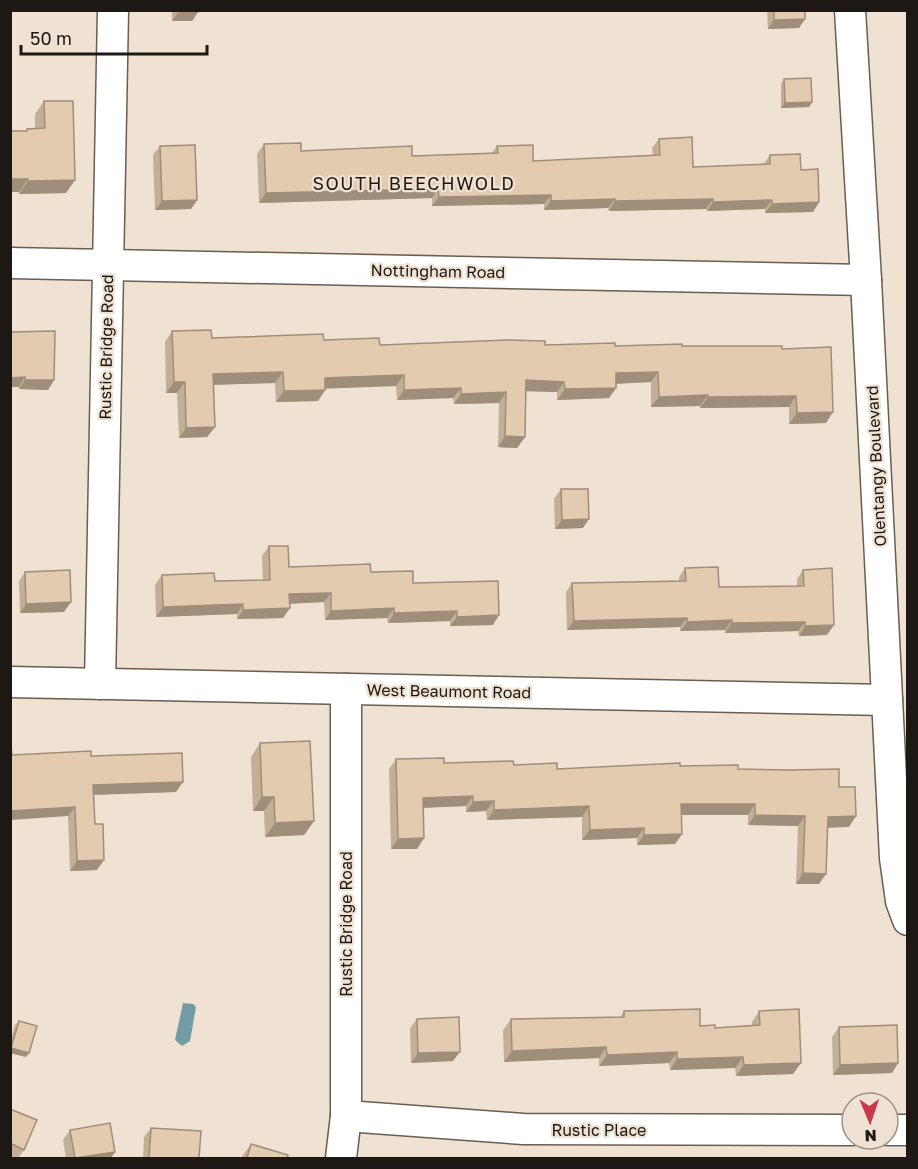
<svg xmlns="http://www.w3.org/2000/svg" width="918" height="1169" viewBox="0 0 918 1169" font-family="'Golos Text',sans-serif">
	<rect width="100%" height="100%" fill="#efe2d2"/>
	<polygon fill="#739ba4" points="183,1003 193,1004 196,1007 190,1041 182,1046 175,1040"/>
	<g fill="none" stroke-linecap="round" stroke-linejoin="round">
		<defs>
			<g id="minor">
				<polyline points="850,10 866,280 895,858 901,901 908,920"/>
				<polyline points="10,263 866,280"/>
				<polyline points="10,682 887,700"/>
				<polyline points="100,684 113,10"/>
				<polyline points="346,1116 523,1129 852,1130"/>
				<polyline points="888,1130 908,1130"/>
				<polyline points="341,1158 346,1116 346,689"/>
			</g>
		</defs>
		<use href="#minor" stroke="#695e50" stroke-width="33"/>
		<use href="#minor" stroke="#fff" stroke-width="30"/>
	</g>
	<g fill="#c2af96">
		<polygon points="172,10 198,10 198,12 192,21 172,21"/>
		<polygon points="767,10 805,10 805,19 799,28 768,29"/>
		<polygon points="784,79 812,102 809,107 781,108 781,84"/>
		<polygon points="44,101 66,193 19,194 26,131 27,129 35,129 35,114"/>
		<polygon points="659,139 693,167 763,165 770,155 801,170 819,202 813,212 765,213 765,209 707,211 706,209 609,211 608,208 544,210 544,204 432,206 432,198 259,203 257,154 264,144 301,151 412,156 492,153 497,146 533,161 653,155 652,148"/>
		<polygon points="160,146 197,200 191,209 155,210 153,155"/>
		<polygon points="172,331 212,338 324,340 380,345 682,346 782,349 826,423 789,424 789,407 700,408 700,406 651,407 651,382 616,384 616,388 609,398 557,400 557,392 526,391 525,437 517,448 498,447 499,403 454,404 453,398 397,400 396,386 325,388 325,390 318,401 276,402 275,383 213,385 215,427 207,437 179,438 177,393 166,393 165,342"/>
		<polygon points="10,332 54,380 48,390 19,389"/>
		<polygon points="561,489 583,528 555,529 554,499"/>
		<polygon points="269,546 289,567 371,572 413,583 493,625 450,626 450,621 388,623 387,618 325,620 324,602 290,604 283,618 237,619 237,614 156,617 155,585 162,575 215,581 263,580 262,556"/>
		<polygon points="685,568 719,587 797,586 797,579 803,570 827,635 799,636 798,631 725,633 725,630 680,631 680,627 567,630 566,592 572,583 679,581 679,577"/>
		<polygon points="25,572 64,612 20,613 19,581"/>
		<polygon points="260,743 314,821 304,835 265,837 264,811 253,811 251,757"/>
		<polygon points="12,755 91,756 176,792 94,795 97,870 70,871 68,816"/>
		<polygon points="396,759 444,763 514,765 557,769 680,766 738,769 839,787 849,827 828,827 819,884 796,884 798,826 748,825 748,815 682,815 682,834 675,844 637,845 637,838 582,840 582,817 487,820 486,811 466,812 466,806 423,808 424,838 417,849 391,849 389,769"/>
		<polygon points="624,1011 715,1028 752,1026 752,1022 759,1011 793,1074 736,1076 735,1068 670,1070 669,1063 599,1066 599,1058 504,1062 503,1030 511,1019 620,1017"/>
		<polygon points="417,1019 453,1061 411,1063 410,1028"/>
		<polygon points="19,1021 26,1057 10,1053 10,1043 15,1025"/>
		<polygon points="839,1027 898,1063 892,1073 833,1075 832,1037"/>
		<polygon points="10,1109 24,1150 18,1158 10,1156"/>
		<polygon points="151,1128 199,1158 143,1158 144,1137"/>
		<polygon points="70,1130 111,1158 66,1158 63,1140"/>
		<polygon points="251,1144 287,1158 241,1158"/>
	</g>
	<g fill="#9e8e7a">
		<polygon points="179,11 198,12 192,21 172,21"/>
		<polygon points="805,19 799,28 768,29 774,20"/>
		<polygon points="812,102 809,107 781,108 785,103"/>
		<polygon points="10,179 28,179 19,192 10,192"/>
		<polygon points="75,180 66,193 19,194 28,181"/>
		<polygon points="438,189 432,198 259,203 266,193"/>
		<polygon points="551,195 544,204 432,206 439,197"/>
		<polygon points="615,199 608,208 544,210 551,201"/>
		<polygon points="713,199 706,209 609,211 615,201"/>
		<polygon points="197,200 191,209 155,210 162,201"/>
		<polygon points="772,200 765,209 707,211 713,202"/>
		<polygon points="819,202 813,212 765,213 772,204"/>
		<polygon points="283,372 275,383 205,385 213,374"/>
		<polygon points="658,372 651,382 608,384 616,373"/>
		<polygon points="404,375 396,386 317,389 325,378"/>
		<polygon points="25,377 19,387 10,387 10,378"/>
		<polygon points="25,380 54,380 48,390 19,389"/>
		<polygon points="526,380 564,382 557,392 519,391"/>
		<polygon points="174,382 185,382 177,393 166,393"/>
		<polygon points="461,388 453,398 397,400 404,390"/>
		<polygon points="616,388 609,398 557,400 565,389"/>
		<polygon points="325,390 318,401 276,402 284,391"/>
		<polygon points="506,392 499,403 454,404 461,394"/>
		<polygon points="708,395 700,406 651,407 659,397"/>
		<polygon points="796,396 789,407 700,408 708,397"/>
		<polygon points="833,412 826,423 789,424 797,413"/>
		<polygon points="215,427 207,437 179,438 186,428"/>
		<polygon points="505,436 525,437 517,448 498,447"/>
		<polygon points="589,519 583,528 555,529 562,520"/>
		<polygon points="331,593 324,602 283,604 289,594"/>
		<polygon points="71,602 64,612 20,613 26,604"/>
		<polygon points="243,604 237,614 156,617 163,607"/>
		<polygon points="290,608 283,618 237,619 243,610"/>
		<polygon points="394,608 387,618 325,620 331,611"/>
		<polygon points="457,611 450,621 388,623 394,613"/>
		<polygon points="499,615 493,625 450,626 457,617"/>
		<polygon points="687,618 680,627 567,630 574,621"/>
		<polygon points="732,620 725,630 680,631 687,622"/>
		<polygon points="805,622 798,631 725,633 732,623"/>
		<polygon points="834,625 827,635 799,636 805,626"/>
		<polygon points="183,782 176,792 87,795 93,785"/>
		<polygon points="473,796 466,806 416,808 423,798"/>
		<polygon points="262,797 274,797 264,811 253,811"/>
		<polygon points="494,801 486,811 466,812 473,802"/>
		<polygon points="681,804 755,804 748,815 674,815"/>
		<polygon points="589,806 582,817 487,820 494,810"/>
		<polygon points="75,807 68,816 10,820 10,811"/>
		<polygon points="755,815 805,816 798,826 748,825"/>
		<polygon points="856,816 849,827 821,828 828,817"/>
		<polygon points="314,821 304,835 265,837 275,823"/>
		<polygon points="644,828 637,838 582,840 590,830"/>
		<polygon points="682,834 675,844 637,845 644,835"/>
		<polygon points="424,838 417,849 391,849 398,839"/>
		<polygon points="104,860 97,870 70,871 77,861"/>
		<polygon points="803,873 826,874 819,884 796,884"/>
		<polygon points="606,1047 599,1058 504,1062 512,1051"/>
		<polygon points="10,1048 11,1048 29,1053 26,1057 10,1053"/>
		<polygon points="460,1052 453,1061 411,1063 418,1053"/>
		<polygon points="677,1052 669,1063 599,1066 607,1055"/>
		<polygon points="743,1057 735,1068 670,1070 677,1059"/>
		<polygon points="801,1063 793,1074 736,1076 744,1065"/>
		<polygon points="898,1063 892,1073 833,1075 840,1065"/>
		<polygon points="115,1152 111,1158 77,1158"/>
	</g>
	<g fill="#e2cbaf" stroke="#9e8e7a" stroke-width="1.5">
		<polygon points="179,10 198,10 198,12 179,11"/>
		<polygon points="774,10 805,10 805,19 774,20"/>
		<polygon points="811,78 812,102 785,103 784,79"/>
		<polygon points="44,101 73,101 75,180 28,181 28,179 10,179 10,131 27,131 27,129 45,128"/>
		<polygon points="692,137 693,167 770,164 770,155 800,154 801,170 818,169 819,202 772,204 772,200 713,202 713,199 615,201 615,199 551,201 551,195 439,197 438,189 266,193 264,144 301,143 301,151 412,146 412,156 498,153 497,146 533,145 533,161 660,155 659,139"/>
		<polygon points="195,145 197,200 162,201 160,146"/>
		<polygon points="211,330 212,338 323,334 324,340 379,338 380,345 508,340 545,341 545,345 615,343 615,346 682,344 682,346 782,346 782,349 831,347 833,412 797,413 796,396 708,397 708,395 659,397 658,372 616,373 616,388 565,389 564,382 526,380 525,437 505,436 506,392 461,394 461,388 404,390 404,375 325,378 325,390 284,391 283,372 213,374 215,427 186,428 185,382 174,382 172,331"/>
		<polygon points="55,331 54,380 25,380 25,377 10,378 10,332"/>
		<polygon points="561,489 588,489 589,519 562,520"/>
		<polygon points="269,546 288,546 289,567 370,564 371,572 413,571 413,583 498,581 499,615 457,617 457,611 394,613 394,608 331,611 331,593 289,594 290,608 243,610 243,604 163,607 162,575 214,573 215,581 270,580"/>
		<polygon points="718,567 719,587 804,586 803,570 832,568 834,625 805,626 805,622 732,623 732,620 687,622 687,618 574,621 572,583 686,581 685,568"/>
		<polygon points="70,570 71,602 26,604 25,572"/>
		<polygon points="310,741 314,821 275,823 274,797 262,797 260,743"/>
		<polygon points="10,746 11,746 12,755 91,751 91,756 182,753 183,782 93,785 95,824 103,824 104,860 77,861 75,807 10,811"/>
		<polygon points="444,758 444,763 513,761 514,765 557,763 557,769 680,763 680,766 738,765 738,769 791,770 839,769 839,787 855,787 856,816 828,817 826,874 803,873 805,816 755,815 755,804 681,804 682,834 644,835 644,828 590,830 589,806 494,810 494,801 473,802 473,796 423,798 424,838 398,839 396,759"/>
		<polygon points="700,1009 700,1026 715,1025 715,1028 760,1025 759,1011 799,1009 801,1063 744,1065 743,1057 677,1059 677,1052 607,1055 606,1047 512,1051 511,1019 624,1017 624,1011"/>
		<polygon points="459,1017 460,1052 418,1053 417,1019"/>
		<polygon points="19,1021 37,1026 29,1053 11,1048"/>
		<polygon points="897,1025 898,1063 840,1065 839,1027"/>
		<polygon points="10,1109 37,1120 24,1150 10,1143"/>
		<polygon points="110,1123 115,1152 75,1158 70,1130"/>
		<polygon points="151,1128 201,1131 199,1158 149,1158"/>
		<polygon points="251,1144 288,1155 287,1158 247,1158"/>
	</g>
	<g text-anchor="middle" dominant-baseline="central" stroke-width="4.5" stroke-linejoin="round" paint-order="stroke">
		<g font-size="16" fill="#1d1813" stroke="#efe2d2">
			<text transform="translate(438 271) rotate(1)">Nottingham Road</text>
			<text transform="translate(106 347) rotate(-89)">Rustic Bridge Road</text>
			<text transform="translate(876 466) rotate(-93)">Olentangy Boulevard</text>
			<text transform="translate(449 691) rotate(1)">West Beaumont Road</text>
			<text transform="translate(346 924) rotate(-90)">Rustic Bridge Road</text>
			<text x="599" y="1130">Rustic Place</text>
		</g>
		<g font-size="18" letter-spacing="1.5" fill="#1d1813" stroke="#efe2d2">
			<text x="414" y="183">SOUTH BEECHWOLD</text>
		</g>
	</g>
	<rect width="918" height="1169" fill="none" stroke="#1d1813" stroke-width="24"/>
	<g transform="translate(870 1121) rotate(178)"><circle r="28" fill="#efe2d2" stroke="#9b9186" stroke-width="1.5"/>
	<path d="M0-4.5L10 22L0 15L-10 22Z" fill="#c83851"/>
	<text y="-9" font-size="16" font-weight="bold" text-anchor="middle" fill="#1d1813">N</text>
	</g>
	<path d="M21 45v9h186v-9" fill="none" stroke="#1d1813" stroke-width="3"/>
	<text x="30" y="45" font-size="18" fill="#1d1813" stroke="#efe2d2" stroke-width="4.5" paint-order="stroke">50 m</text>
</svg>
